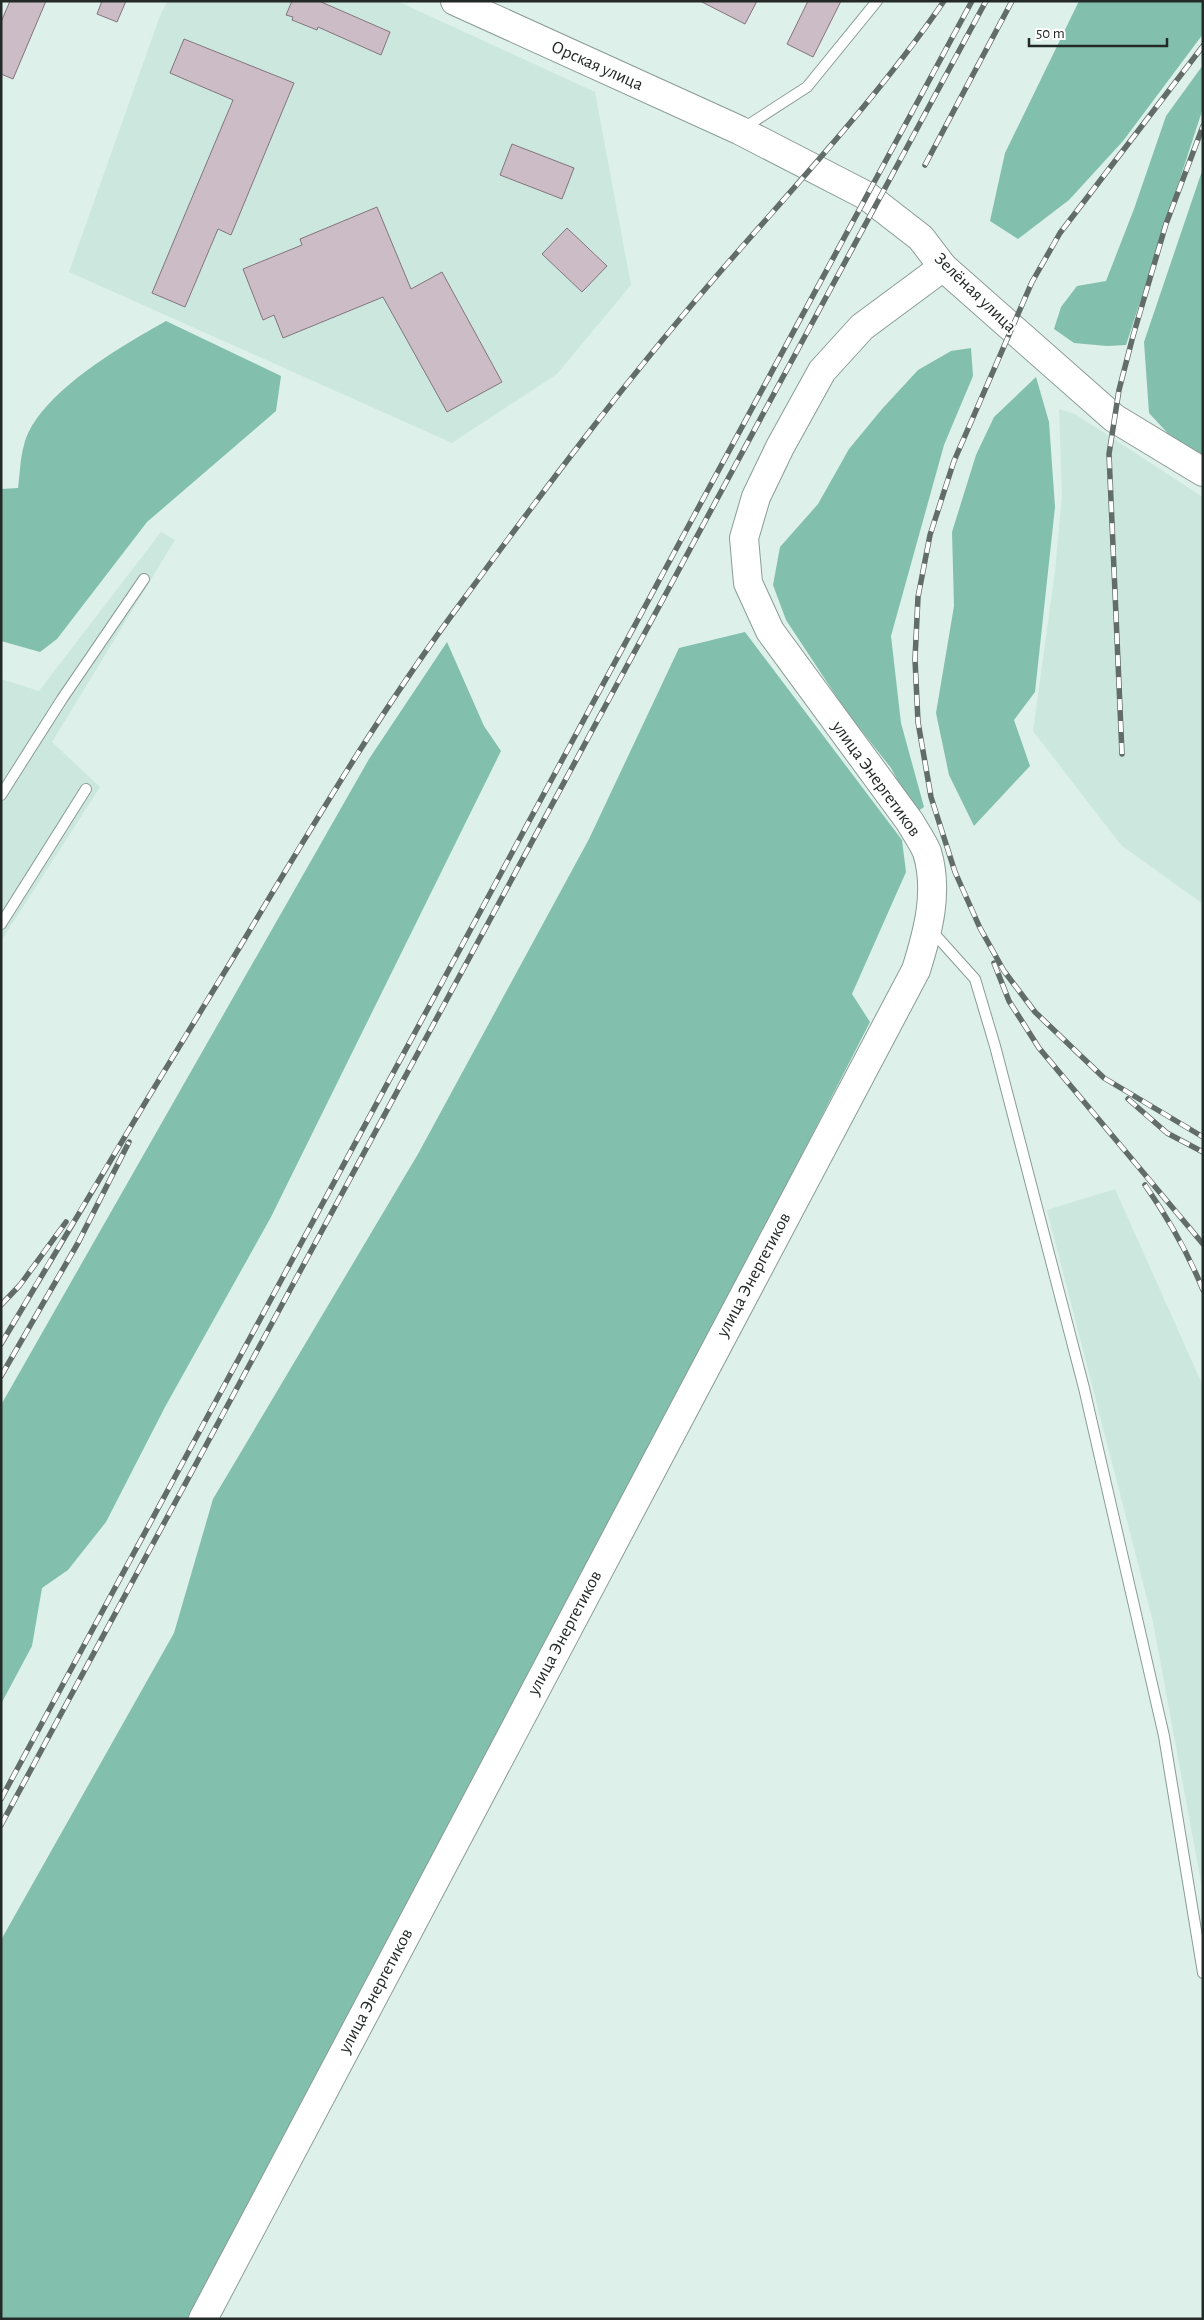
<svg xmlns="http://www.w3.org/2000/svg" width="1204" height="2320" viewBox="0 0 1204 2320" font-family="'Alegreya Sans',sans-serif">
	<rect width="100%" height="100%" fill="#ddf0e9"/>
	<g fill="#cce8de">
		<polygon points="168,1 397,1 595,92 631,285 557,374 452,443 69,272 161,13"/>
		<polygon points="1059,409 1075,414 1203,497 1203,904 1121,845 1033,731 1055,571 1062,495"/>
		<polygon points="161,532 175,540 52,742 100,787 1,941 1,679 39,691"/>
		<polygon points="1115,1189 1203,1386 1203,1893 1153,1622 1047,1210"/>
	</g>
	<g fill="#82c0ad">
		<polygon points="1079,1 1203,1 1203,34 1123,141 1069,200 1018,239 990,221 1005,153"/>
		<polygon points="1203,65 1203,108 1126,345 1107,346 1074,343 1054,329 1061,307 1077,286 1106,281 1134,209 1166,116"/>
		<polygon points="1203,168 1203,456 1174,440 1149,413 1144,342"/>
		<path d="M166 321 281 376 276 411 147 522 57 639 40 652 1 641V489L18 488C20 474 20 459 24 445 37 394 122 346 166 321Z"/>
		<polygon points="971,348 973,376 944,445 891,636 901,723 924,807 915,813 891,768 846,711 786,620 773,585 780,547 818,504 849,449 882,409 918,370 951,351"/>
		<polygon points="1036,377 1049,422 1055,507 1035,692 1014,720 1030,766 974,826 949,775 936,713 954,606 952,532 976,455 994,417"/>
		<polygon points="745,632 902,840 906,872 852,994 870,1022 504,1735 190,2319 1,2319 1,1940 174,1633 213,1499 418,1154 589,839 679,648"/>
		<polygon points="447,642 484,726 501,751 271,1217 165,1407 106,1522 68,1570 42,1588 32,1646 1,1704 1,1405 369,759"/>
	</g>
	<g fill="#ccbcc5" stroke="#83747d">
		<polygon points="10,1 46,1 13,79 1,74 1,22"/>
		<polygon points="102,1 126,1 117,22 97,14"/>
		<polygon points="292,1 319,1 390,32 381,55 318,27 317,30 292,20 293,17 286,15"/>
		<polygon points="700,1 757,1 745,24"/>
		<polygon points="808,1 841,1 813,57 787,44"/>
		<polygon points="184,39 294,83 231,235 218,229 185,307 152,293 233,100 170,73"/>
		<polygon points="512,144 574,168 562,199 500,175"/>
		<polygon points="377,207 411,289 442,272 502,382 447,412 383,297 283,338 274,315 263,320 243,269 302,245 300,239"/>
		<polygon points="567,228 607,266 582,292 542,254"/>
	</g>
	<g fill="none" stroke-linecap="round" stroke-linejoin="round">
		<defs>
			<g id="lane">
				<polyline points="742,129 807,87 877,1"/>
				<polyline points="1,795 62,699 144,579"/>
				<polyline points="1,924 86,789"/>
				<polyline points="931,930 975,979 995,1046 1084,1388 1164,1736 1203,1973"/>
			</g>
			<g id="secondary">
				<polyline points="455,1 739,130 867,196 921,238 943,267 1114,418 1203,472"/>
				<path d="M203 2319 916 970C928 932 939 891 927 852 923 842 915 831 910 822L770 631 748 583 744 538 756 497 780 447 822 371 862 327 943 267"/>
			</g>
		</defs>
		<use href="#lane" stroke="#8a9c96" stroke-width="12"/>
		<use href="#secondary" stroke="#8a9c96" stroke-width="30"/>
		<use href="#lane" stroke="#fff" stroke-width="10"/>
		<use href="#secondary" stroke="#fff" stroke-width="28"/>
		<defs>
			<g id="rail">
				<polyline points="1203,46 1060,233 1032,282 954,461 930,535 918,597 915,659 918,722 931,797 955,872 980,928 1004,971 1035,1012 1104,1078 1203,1137"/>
				<polyline points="925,165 1012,1"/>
				<polyline points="1122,754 1109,454 1119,390 1133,336 1166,224 1203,126"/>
				<polyline points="994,963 1009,1001 1039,1048 1203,1244"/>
				<polyline points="1128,1099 1167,1133 1203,1152"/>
				<path d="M1145 1185C1168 1218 1188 1253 1203 1290"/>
				<polyline points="1,1305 20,1285 66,1222"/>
				<path d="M1 1344C81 1209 162 1074 244 940 313 825 382 708 463 600 541 494 621 387 707 287 788 193 874 103 944 1"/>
				<polyline points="1,1376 78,1243 129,1142"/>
				<polyline points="1,1799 972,1"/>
				<polyline points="1,1825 986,1"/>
			</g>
		</defs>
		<use href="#rail" stroke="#626d69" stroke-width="5.5"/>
		<use href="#rail" stroke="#fff" stroke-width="4" stroke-dasharray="11" stroke-linecap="butt"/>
	</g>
	<g text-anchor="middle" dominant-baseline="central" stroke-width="4.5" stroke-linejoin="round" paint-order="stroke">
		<g font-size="18" fill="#222926" stroke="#fff">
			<text transform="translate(597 66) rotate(24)">Орская улица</text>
			<text transform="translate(975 293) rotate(44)">Зелёная улица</text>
			<text transform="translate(876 779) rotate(54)">улица Энергетиков</text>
			<text transform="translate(754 1275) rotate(-62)">улица Энергетиков</text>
			<text transform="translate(565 1633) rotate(-62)">улица Энергетиков</text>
			<text transform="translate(376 1991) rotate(-62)">улица Энергетиков</text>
		</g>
	</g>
	<rect width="1204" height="2320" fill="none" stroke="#222926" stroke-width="5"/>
	<path d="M1029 38v8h138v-8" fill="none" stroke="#222926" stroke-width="2.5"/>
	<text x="1036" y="38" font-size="15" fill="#222926" stroke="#ffffff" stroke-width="4" paint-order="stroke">50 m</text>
</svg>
